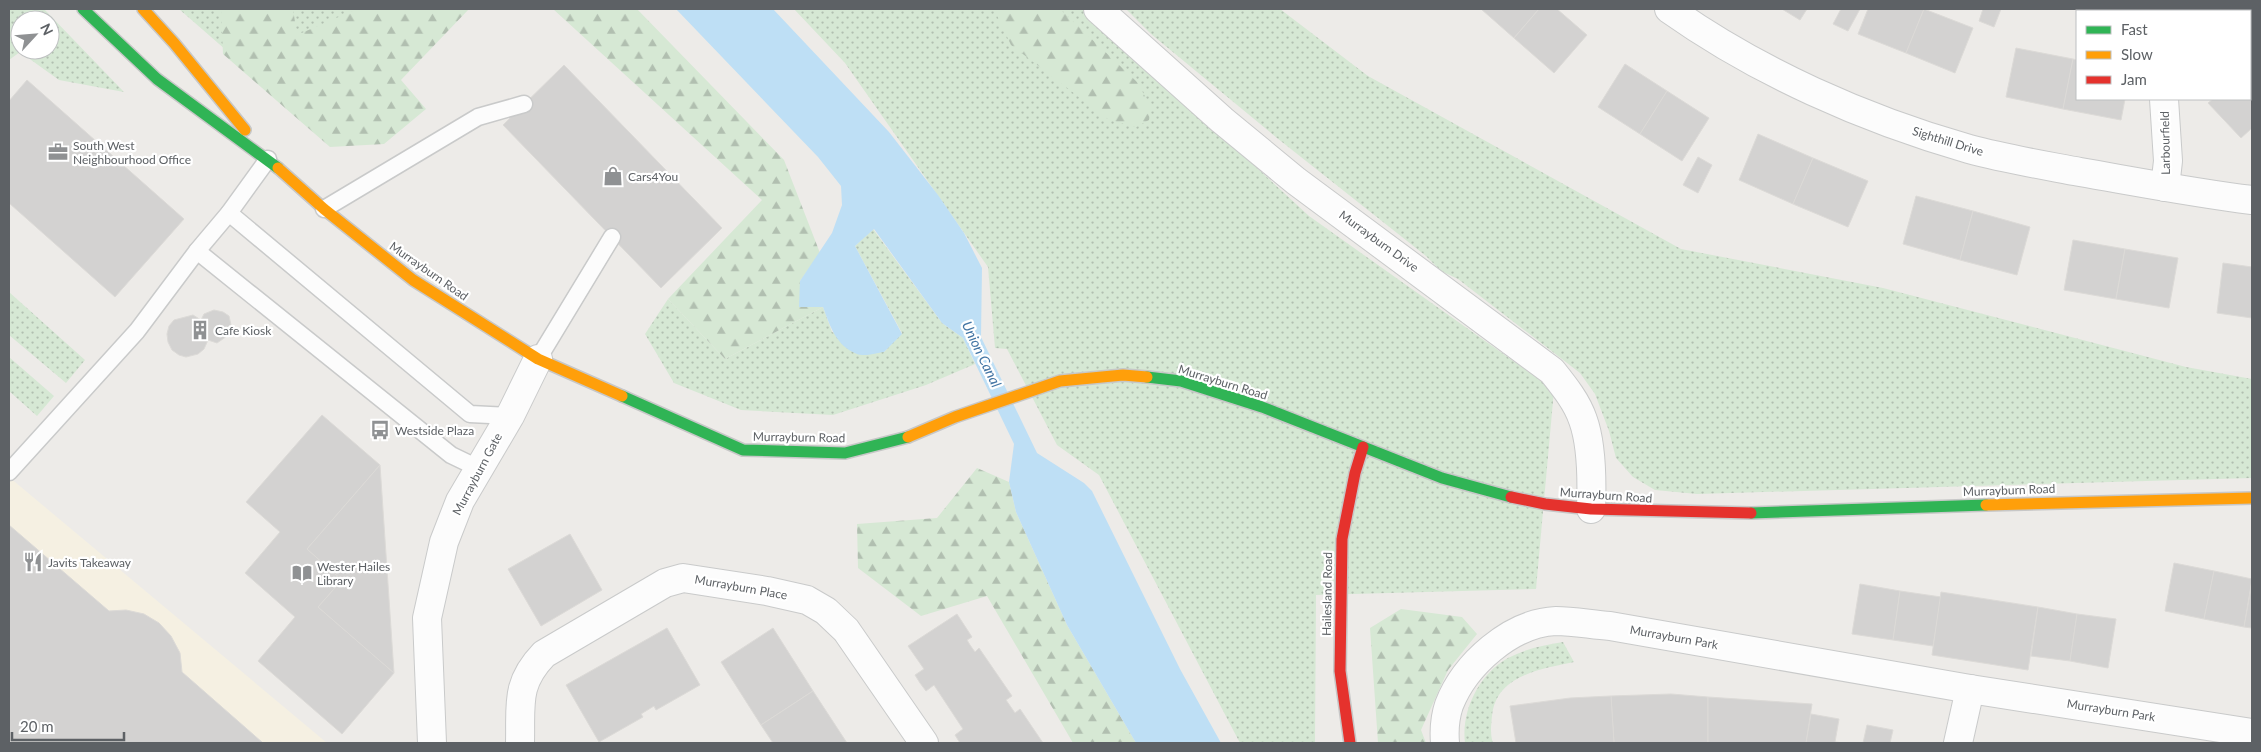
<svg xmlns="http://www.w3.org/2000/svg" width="2261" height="752" viewBox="0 0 2261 752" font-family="Lato,sans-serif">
	<defs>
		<pattern id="green-dots" width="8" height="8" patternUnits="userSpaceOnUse" patternTransform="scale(1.25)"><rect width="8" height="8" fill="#d6e8d4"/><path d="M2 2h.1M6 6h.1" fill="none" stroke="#b1bfb0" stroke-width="1.8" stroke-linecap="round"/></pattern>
		<pattern id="forest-firs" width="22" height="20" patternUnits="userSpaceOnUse" patternTransform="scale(1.25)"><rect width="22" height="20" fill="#d6e8d4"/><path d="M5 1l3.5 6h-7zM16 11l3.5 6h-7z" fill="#b1bfb0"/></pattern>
	</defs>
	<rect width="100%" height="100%" fill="#edebe8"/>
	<polygon fill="#f5f0e2" points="9,477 327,743 9,743"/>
	<g fill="url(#green-dots)" fill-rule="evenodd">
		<path d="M9 9H44L124 92 59 80 20 52 9 60ZM20 20H50V50H20Z"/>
		<polygon points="179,9 384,9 282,99"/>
		<polygon points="794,9 1085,9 1309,216 1554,390 1536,589 1316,595 1315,743 1240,743 1099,475 1057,445 1007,349 995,348 988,267 845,63"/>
		<polygon points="1126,9 1280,9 1368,76 1681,249 1883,288 2186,367 2252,379 2252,478 1697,494 1655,490 1633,477 1616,458 1609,431 1595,394 1580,373 1458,279 1441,271 1426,256 1277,138 1151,34"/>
		<polygon points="873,229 942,323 963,338 975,364 926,385 833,415 741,410 674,383 645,334 668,299 725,359 823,307 832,332 884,352 902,333 855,246"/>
		<polygon points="9,292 85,360 66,383 9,335"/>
		<polygon points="9,357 54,396 37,416 9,391"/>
		<path d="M1563 642 1574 662C1541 669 1496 675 1492 716 1491 726 1490 734 1493 743H1465C1461 711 1479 674 1508 658 1525 649 1544 645 1563 642Z"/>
	</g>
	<g fill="url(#forest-firs)">
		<polygon points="221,9 293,9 297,35 357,9 469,9 401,80 426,109 384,144 330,147 223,54"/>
		<polygon points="553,9 637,9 784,160 820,253 800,281 800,307 823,307 725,359 668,299 762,200"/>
		<polygon points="994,9 1060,9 1137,82 1151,107 1149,120 1136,127 1109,120 1011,45"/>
		<polygon points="977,468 1009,482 1016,512 1067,625 1136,743 1073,743 987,596 921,616 858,568 857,524 937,518"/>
		<polygon points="1401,609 1462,617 1477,634 1448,670 1421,730 1426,743 1378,743 1370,628"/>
	</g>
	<path fill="#bedff5" d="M676 9H773L889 132 938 195 964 233 982 268 981 337 1037 453 1084 483 1092 491 1180 669 1221 743H1136L1067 625 1016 512 1009 482 1014 444 963 338 942 323 874 229 855 246 902 334 884 352C877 353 864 357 857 354 836 346 830 326 823 307H799L800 281 832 233 842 205 841 186 818 157Z"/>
	<g fill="#d3d2d1" stroke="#dcdad7">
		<polygon points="1481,9 1539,9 1514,38"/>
		<polygon points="1539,9 1557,9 1587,35 1554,73 1514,38"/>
		<polygon points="1782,9 1807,9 1800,20"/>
		<polygon points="1841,9 1860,9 1848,31 1833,24"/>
		<polygon points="1868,9 1924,9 1906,53 1858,34"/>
		<polygon points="1924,9 1973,28 1955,73 1906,53"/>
		<polygon points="1983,9 2001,9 1994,27 1979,21"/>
		<polygon points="2016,48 2073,59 2063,109 2006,97"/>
		<polygon points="2073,59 2077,60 2077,99 2125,99 2121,120 2063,109"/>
		<polygon points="1625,64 1667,91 1640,134 1598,107"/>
		<polygon points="564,65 722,228 661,288 503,125"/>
		<polygon points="2250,68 2252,71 2252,128 2241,138 2208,103 2213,99 2250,99"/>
		<polygon points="27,80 184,219 115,297 9,203 9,101"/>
		<polygon points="1667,91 1709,118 1682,161 1640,134"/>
		<polygon points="1758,134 1813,158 1793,204 1739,180"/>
		<polygon points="1698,157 1712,165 1698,193 1683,185"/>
		<polygon points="1813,158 1868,181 1848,227 1793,204"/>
		<polygon points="1916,196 1973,211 1960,260 1903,244"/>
		<polygon points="1973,211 2030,227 2017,275 1960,260"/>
		<polygon points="2073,240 2125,249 2116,299 2064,290"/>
		<polygon points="2125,249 2178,258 2169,308 2116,299"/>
		<polygon points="2223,263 2252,267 2252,318 2217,313"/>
		<polygon points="214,310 223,312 229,316 231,325 230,334 217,343 208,340 204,349 198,354 186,357 179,355 172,350 168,342 167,334 169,326 174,320 193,315 201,320 204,314"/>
		<polygon points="322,415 380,465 307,549 342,580 318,607 394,673 342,734 258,661 295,617 245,573 280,532 246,502"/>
		<polygon points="380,465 394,673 318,607 342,580 307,549"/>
		<polygon points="9,525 109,611 126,610 144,614 159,623 171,636 180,653 182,672 263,743 9,743"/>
		<polygon points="570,534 602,590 541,626 508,569"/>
		<polygon points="2174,563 2214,571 2204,619 2165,611"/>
		<polygon points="2214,571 2252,579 2244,627 2204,619"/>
		<polygon points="2252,583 2252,628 2244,627"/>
		<polygon points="1860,584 1900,591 1893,640 1852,634"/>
		<polygon points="1900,591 1941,597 1933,646 1893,640"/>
		<polygon points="1941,592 2038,607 2028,670 1932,655"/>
		<polygon points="2038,607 2077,614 2070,661 2031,656"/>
		<polygon points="957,614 972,637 967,640 970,645 975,652 979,648 1012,696 1006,700 1015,713 1020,709 1043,743 960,743 955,735 963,729 934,685 926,691 920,683 915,675 924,669 908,646"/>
		<polygon points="2077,614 2116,619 2108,668 2070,661"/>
		<polygon points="667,628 700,685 656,710 654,706 641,714 643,717 599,742 566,685"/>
		<polygon points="773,628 813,691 761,725 721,662"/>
		<polygon points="813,691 847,743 773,743 761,725"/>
		<polygon points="1671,694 1708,697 1708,743 1614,743 1611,696"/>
		<polygon points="1611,696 1614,743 1516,743 1510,706 1570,698"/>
		<polygon points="1708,697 1812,704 1806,743 1708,743"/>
		<polygon points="1811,714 1839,719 1835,742 1844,743 1806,743"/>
		<polygon points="1867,725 1893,730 1890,743 1863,743"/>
	</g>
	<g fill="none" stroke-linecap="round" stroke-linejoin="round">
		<defs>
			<g id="lane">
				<polyline points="324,209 478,117 524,104"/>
				<polyline points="229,213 470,414 510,416"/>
				<polyline points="197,251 451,455 478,468"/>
				<polyline points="538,359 612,237"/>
				<polyline points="9,472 137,331 197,251 229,213 268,159"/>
			</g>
			<g id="street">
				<path d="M1098 9 1222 120 1296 181 1552 371C1564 386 1577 402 1583 420 1592 445 1592 483 1591 509"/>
				<path d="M1669 9C1758 72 1864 119 1969 149 2006 159 2043 165 2080 172 2138 182 2195 193 2252 200"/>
				<polyline points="2154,9 2154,11"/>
				<polyline points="2164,99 2168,161 2165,187"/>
				<polyline points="432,743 427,618 444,542 460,501 510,416 538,359"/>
				<path d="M520 743C521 705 515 684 544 654L665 583 683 578 767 591 807 600 826 611 846 630 924 743"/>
				<path d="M1445 743C1444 731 1445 717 1449 705 1465 664 1511 623 1556 621 1574 621 1593 625 1610 626L1970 689 2252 733"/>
				<polyline points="1958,743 1970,689"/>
			</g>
			<g id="fast">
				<polyline points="83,9 157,79 278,168"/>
				<polyline points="1147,377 1181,381 1262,407 1442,478 1511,497"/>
				<polyline points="622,396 743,450 845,453 908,437"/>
				<polyline points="1751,513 1986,505"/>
			</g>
			<g id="slow">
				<polyline points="143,9 174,43 245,130"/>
				<polyline points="278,168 324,209 413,280 538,359 622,396"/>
				<polyline points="908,437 955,417 1060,381 1123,375 1147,377"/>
				<polyline points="1986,505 2252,498"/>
			</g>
			<g id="jam">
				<polyline points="1511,497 1545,504 1591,509 1751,513"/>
				<polyline points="1350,743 1340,671 1342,539 1355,473 1363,447"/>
			</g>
		</defs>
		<use href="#lane" stroke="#c9caca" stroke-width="19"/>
		<use href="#street" stroke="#c9caca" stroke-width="30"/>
		<use href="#fast" stroke="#c7c7c7" stroke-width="14"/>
		<use href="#slow" stroke="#c7c7c7" stroke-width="14"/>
		<use href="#jam" stroke="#c7c7c7" stroke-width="14"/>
		<use href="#lane" stroke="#fcfcfc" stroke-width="16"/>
		<use href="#street" stroke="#fcfcfc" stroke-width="28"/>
		<use href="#fast" stroke="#30b455" stroke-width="11"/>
		<use href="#slow" stroke="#ff9f0a" stroke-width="11"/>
		<use href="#jam" stroke="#e5322d" stroke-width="11"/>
	</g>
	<defs>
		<symbol id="office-bare" viewBox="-9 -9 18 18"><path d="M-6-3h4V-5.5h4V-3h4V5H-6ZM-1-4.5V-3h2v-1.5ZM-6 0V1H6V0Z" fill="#8f9193" stroke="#fff" stroke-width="2.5" paint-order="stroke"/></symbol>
		<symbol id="shop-bare" viewBox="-9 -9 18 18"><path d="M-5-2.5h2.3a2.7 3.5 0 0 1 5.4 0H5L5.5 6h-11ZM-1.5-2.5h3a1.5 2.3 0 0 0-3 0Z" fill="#8f9193" stroke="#fff" stroke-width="2.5" paint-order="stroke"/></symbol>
		<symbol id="building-bare" viewBox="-9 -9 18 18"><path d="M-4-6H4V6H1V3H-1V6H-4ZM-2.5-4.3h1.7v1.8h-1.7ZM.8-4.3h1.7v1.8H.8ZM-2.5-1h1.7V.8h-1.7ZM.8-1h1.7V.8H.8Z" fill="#8f9193" stroke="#fff" stroke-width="2.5" paint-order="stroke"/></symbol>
		<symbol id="bus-bare" viewBox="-9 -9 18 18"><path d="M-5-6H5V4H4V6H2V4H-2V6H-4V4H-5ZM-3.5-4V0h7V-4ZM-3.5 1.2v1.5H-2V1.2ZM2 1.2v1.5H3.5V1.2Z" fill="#8f9193" stroke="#fff" stroke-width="2.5" paint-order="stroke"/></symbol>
		<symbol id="restaurant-bare" viewBox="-9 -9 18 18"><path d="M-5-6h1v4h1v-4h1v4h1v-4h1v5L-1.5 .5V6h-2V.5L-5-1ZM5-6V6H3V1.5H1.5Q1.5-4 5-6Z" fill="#8f9193" stroke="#fff" stroke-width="2.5" paint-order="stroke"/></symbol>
		<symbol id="library-bare" viewBox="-9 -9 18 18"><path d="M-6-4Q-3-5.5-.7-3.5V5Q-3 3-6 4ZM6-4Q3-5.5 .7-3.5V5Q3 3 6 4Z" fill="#8f9193" stroke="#fff" stroke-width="2.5" paint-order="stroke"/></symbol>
	</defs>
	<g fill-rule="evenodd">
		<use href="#office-bare" x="44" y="138" width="28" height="28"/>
		<use href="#shop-bare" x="599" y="162" width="28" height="28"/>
		<use href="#building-bare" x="186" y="316" width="28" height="28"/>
		<use href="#bus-bare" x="366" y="416" width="28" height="28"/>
		<use href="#restaurant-bare" x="19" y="548" width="28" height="28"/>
		<use href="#library-bare" x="288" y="559" width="28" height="28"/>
	</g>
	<g text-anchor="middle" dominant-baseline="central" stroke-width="4.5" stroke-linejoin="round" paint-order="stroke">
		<g font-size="12" fill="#5d6165" stroke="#fff">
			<text transform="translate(1948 141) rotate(17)">Sighthill Drive</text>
			<text transform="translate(2165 143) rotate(-91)">Larbourfield</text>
			<text transform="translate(1379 241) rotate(36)">Murrayburn Drive</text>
			<text transform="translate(429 271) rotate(35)">Murrayburn Road</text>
			<text transform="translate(1223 382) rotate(17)">Murrayburn Road</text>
			<text transform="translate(799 437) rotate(1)">Murrayburn Road</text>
			<text transform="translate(477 474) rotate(-62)">Murrayburn Gate</text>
			<text transform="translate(2009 490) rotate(-2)">Murrayburn Road</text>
			<text transform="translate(1606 495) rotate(4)">Murrayburn Road</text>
			<text transform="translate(741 587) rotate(10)">Murrayburn Place</text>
			<text transform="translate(1327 594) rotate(-89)">Hailesland Road</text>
			<text transform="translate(1674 637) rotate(10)">Murrayburn Park</text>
			<text transform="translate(2111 710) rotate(9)">Murrayburn Park</text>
		</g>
		<g font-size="12" fill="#5d6165" stroke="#fff" text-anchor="start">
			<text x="73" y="145">South West<tspan x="73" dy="14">Neighbourhood Office</tspan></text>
			<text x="628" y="176">Cars4You</text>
			<text x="215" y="330">Cafe Kiosk</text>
			<text x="395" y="430">Westside Plaza</text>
			<text x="48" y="562">Javits Takeaway</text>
			<text x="317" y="566">Wester Hailes<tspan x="317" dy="14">Library</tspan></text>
		</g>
		<g font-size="14" font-style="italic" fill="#4375a4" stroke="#fff">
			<text transform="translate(982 354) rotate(64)">Union Canal</text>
		</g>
	</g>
	<rect width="2261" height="752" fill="none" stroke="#5d6165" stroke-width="20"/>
	<rect x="2076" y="10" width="175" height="90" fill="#ffffff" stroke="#bec0c1"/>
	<rect x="2086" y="26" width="25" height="8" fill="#30b455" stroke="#bec0c1"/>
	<text x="2121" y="35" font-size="15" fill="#5d6165">Fast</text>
	<rect x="2086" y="51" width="25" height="8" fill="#ff9f0a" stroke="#bec0c1"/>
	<text x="2121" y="60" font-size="15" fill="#5d6165">Slow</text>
	<rect x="2086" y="76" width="25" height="8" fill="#e5322d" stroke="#bec0c1"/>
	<text x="2121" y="85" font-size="15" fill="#5d6165">Jam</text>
	<g transform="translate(35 35) rotate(64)"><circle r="24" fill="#ffffff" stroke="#bec0c1"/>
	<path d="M0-4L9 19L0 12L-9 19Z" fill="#8f9193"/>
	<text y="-8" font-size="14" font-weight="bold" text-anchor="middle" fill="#5d6165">N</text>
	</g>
	<path d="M12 732v8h112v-8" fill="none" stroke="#5d6165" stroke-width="2.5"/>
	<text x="20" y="732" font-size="15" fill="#5d6165" stroke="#ffffff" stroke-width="4" paint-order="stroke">20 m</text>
</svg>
